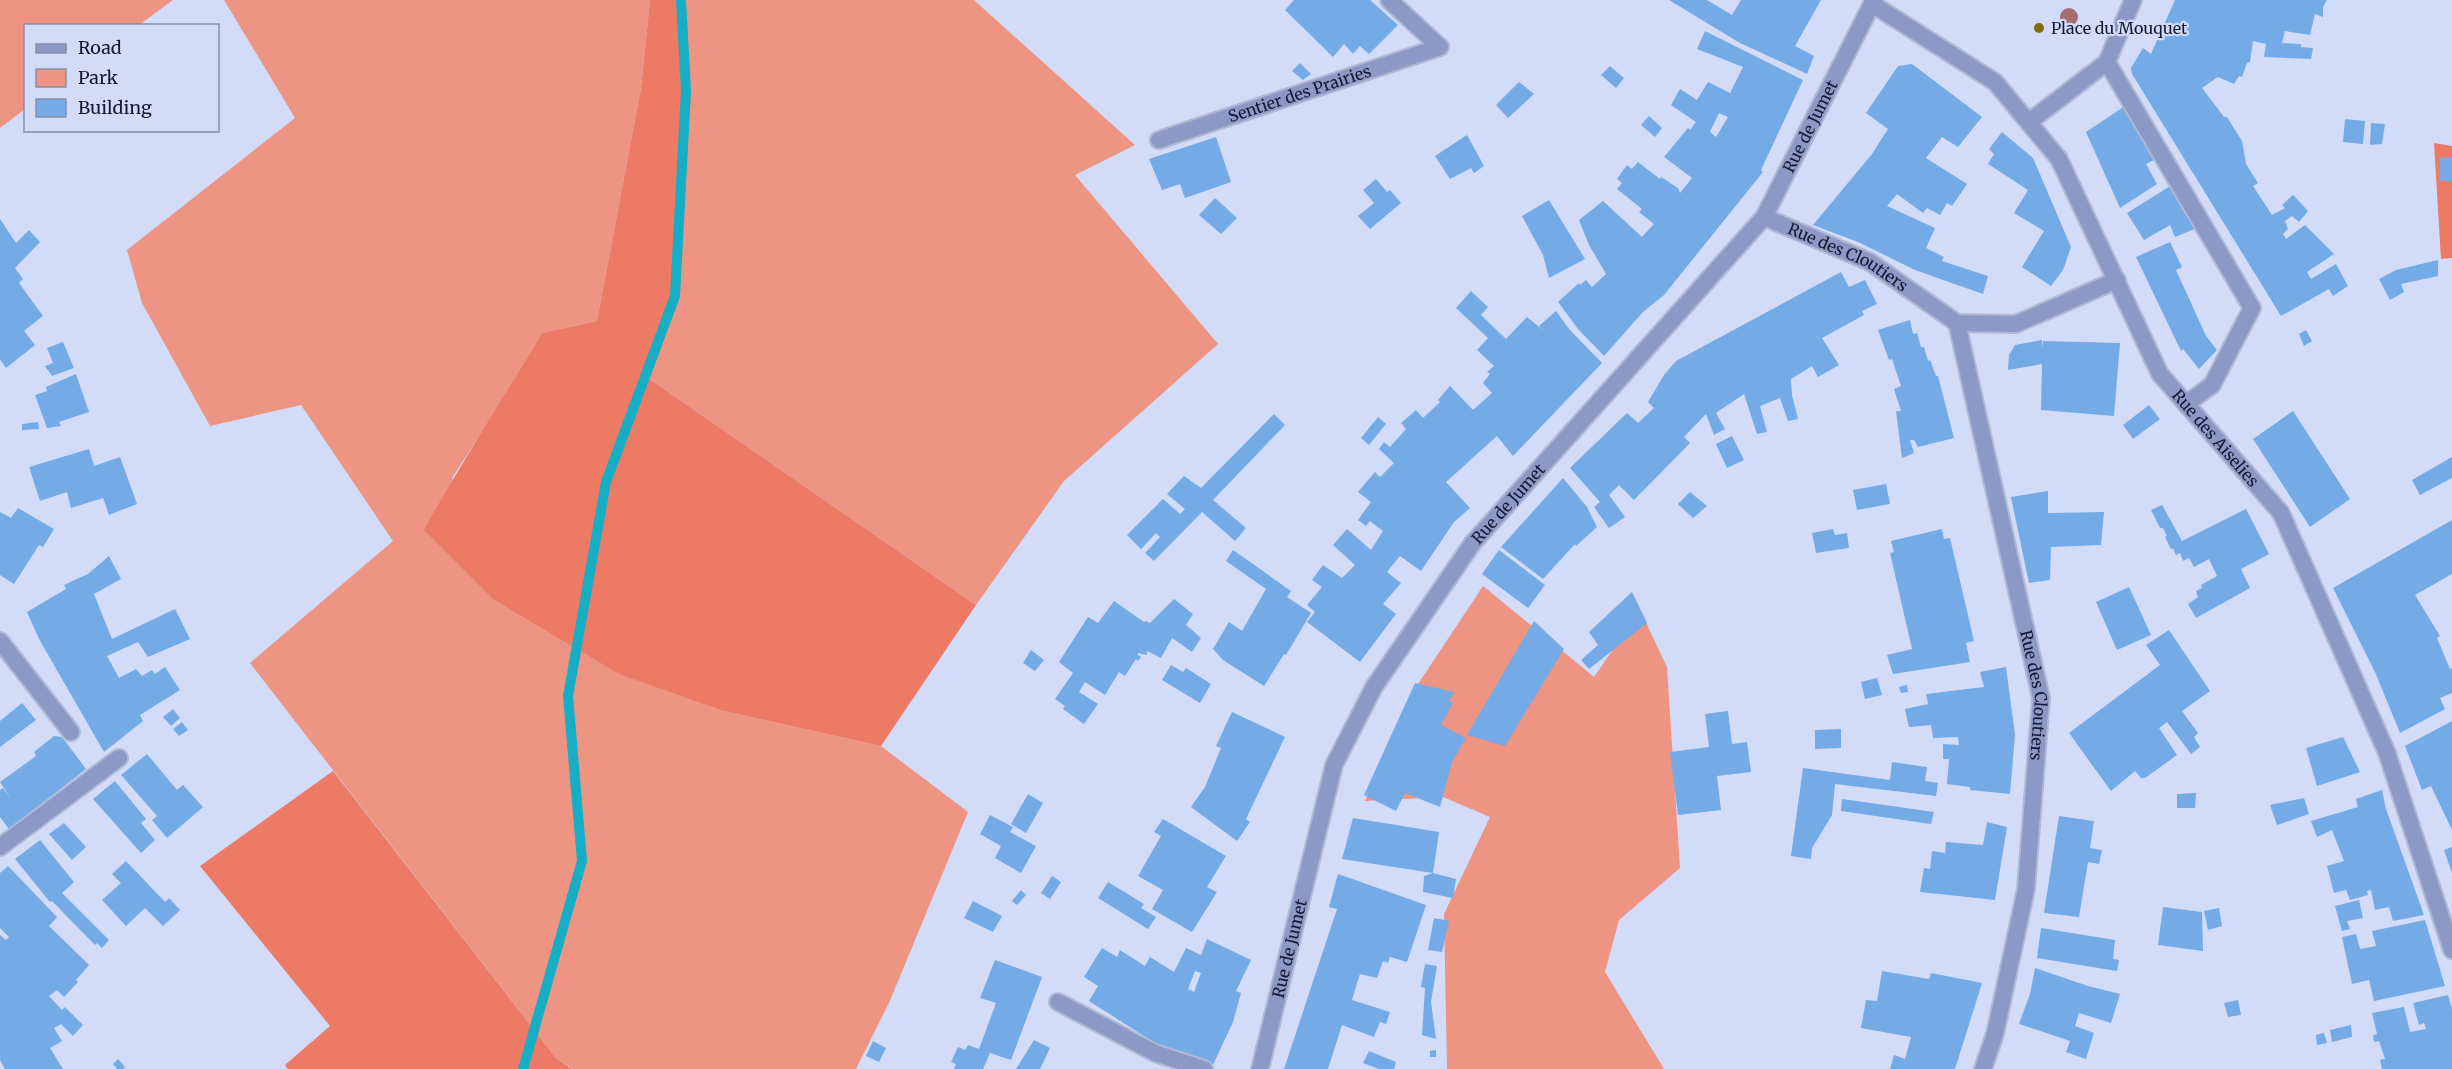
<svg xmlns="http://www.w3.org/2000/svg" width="2452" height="1069" viewBox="0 0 2452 1069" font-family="Merriweather,serif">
	<rect width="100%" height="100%" fill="#d2dcf9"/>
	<g fill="#ed9483">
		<polygon points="0,0 173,0 139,25 26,26 25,109 0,128"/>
		<polygon points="224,0 650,0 641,88 597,321 542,333 500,404 452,478 494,599 724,711 881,746 968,812 889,1003 856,1069 573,1069 556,1058 250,663 393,541 301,405 210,426 142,303 127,250 295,118"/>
		<polygon points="681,0 974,0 1135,145 1075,175 1218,344 1064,481 976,605 645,376 675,296 686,91"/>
		<polygon points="1483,586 1594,677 1640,610 1667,667 1680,868 1619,920 1605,972 1664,1069 1447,1069 1444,914 1490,817 1443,797 1365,801 1412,693"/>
	</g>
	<g fill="#ed7a65">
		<path d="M650 0H681L686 91 675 296 645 376 976 605 881 746 724 711 619 674 493 599 424 530C461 463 503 399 542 333L597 321 641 88Z"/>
		<polygon points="2434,143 2452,146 2452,258 2441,259"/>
		<polygon points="333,771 556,1058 572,1069 288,1069 285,1065 330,1026 200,866"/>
	</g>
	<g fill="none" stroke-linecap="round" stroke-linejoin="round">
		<polyline stroke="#16aec5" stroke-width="10" points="523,1069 582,861 568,696 606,482 675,296 686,91 681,0"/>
	</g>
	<g fill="#74aae6" fill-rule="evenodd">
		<polygon points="1294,0 1370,0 1398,25 1369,54 1360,46 1353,54 1344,44 1333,57 1285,10"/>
		<polygon points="1669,0 1707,0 1732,15 1741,0 1821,0 1795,46 1814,56 1807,74 1740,43"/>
		<polygon points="2175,0 2327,0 2323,7 2323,17 2315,14 2310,35 2285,31 2282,43 2301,44 2301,47 2313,48 2311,59 2264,57 2266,44 2253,41 2250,62 2247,63 2242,77 2239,76 2234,84 2218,77 2202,88 2224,117 2227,117 2242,141 2246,164 2258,183 2253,186 2272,215 2285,208 2282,205 2293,195 2308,211 2299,222 2292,216 2285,221 2288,229 2283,234 2286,239 2305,225 2334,254 2307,272 2311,279 2336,264 2348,286 2333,296 2329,289 2281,316 2132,74 2131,68 2143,48 2151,54"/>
		<path d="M1705 31 1803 80 1761 170 1763 172 1664 295 1643 312 1604 356 1578 329 1558 302 1579 283 1580 285 1586 280 1592 287 1606 274 1589 245 1579 220 1603 201 1642 237 1654 224 1639 212 1642 209 1617 189 1622 183 1617 179 1627 165 1632 169 1638 162 1660 179 1661 177 1678 188 1680 193 1692 178 1664 157 1688 128 1690 130 1696 122 1671 105 1680 89 1697 100 1708 82 1730 93 1743 67 1697 49ZM1719 113 1728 117 1716 137 1710 132Z"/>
		<polygon points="1300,63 1311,74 1303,80 1292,71"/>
		<polygon points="1912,64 1982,117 1958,147 1942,137 1926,158 1967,184 1952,206 1947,203 1940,215 1927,208 1923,213 1897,194 1887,206 1935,228 1926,248 1944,257 1942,261 1988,276 1983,294 1915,270 1858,242 1813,225 1872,154 1888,129 1866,113 1898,66"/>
		<polygon points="1610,66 1624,78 1616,88 1601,75"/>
		<polygon points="1519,82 1534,94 1508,118 1496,105"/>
		<polygon points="2125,106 2158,158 2146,164 2157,184 2120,208 2086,132"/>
		<polygon points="1649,116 1662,128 1655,137 1641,125"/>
		<polygon points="2345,119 2365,121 2363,144 2343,142"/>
		<polygon points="2371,123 2385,124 2382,144 2370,145"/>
		<polygon points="2002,132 2033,158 2071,247 2063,270 2051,286 2022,267 2044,231 2014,213 2028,190 1988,164 1994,154 1989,149"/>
		<polygon points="1467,135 1484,166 1474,173 1471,168 1450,179 1435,156"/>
		<polygon points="1216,137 1231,182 1185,198 1180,184 1162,190 1149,159"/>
		<polygon points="2452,157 2452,181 2439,181 2440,158"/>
		<polygon points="1376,179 1387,192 1390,190 1401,203 1370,229 1358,216 1374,203 1363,190"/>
		<polygon points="2175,183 2199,227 2175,237 2170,225 2144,240 2127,213"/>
		<polygon points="1215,198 1237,218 1221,234 1199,215"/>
		<polygon points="1549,200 1585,259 1549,278 1543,255 1522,216"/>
		<polygon points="0,219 16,243 29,230 40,242 15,268 23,279 19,283 43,316 24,331 35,345 6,368 0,359"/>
		<polygon points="2170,242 2182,267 2176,270 2206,336 2217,350 2199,369 2183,349 2181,351 2136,257"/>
		<polygon points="2438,260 2438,276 2401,284 2404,292 2390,300 2379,279 2396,270"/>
		<polygon points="1841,272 1849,287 1865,280 1877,304 1862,311 1864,315 1822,338 1839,365 1818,377 1812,366 1791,379 1792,395 1798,419 1788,421 1780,398 1760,406 1767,432 1757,434 1744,394 1716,413 1725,429 1714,435 1706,414 1684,437 1690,443 1634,500 1619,485 1609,495 1625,517 1609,528 1594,507 1600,502 1570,468 1627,413 1638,423 1654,408 1648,402 1664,375 1676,361"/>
		<polygon points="1471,291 1488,307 1481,315 1506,339 1527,317 1544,331 1539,326 1556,311 1569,329 1602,363 1513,456 1497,436 1446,482 1470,508 1454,522 1421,571 1400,556 1387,572 1401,583 1383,604 1396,614 1360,662 1307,622 1315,612 1307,605 1322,587 1312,580 1323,565 1342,578 1355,565 1333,545 1347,529 1371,550 1383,531 1370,521 1366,526 1358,520 1371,502 1358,492 1375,472 1380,477 1394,463 1379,449 1384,442 1390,447 1406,429 1401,423 1416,410 1423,418 1440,402 1438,400 1450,386 1473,410 1492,393 1483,383 1490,374 1487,372 1494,366 1477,350 1488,338 1456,308"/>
		<polygon points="1910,320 1913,334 1917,333 1921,347 1924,347 1928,361 1930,360 1936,376 1938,376 1954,438 1918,447 1914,440 1910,440 1914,453 1902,458 1896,411 1901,411 1894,389 1901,386 1892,359 1889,360 1878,330"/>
		<polygon points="2306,330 2312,341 2304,346 2299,334"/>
		<polygon points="2042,340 2043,348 2043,341 2120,343 2114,416 2041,410 2042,364 2008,370 2009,355 2015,345"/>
		<polygon points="63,342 74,368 52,376 45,366 53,363 47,348"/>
		<polygon points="76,374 89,412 59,422 61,426 47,428 35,395 47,391 46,387"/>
		<polygon points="2149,405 2160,419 2133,439 2123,425"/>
		<polygon points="2293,411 2350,499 2310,527 2253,439"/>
		<polygon points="1274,414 1285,425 1213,500 1246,528 1235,541 1202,512 1154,561 1145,553 1160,537 1156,533 1141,549 1127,535 1163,499 1180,514 1185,509 1167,494 1184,476 1201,488"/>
		<polygon points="1378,417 1386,424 1369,445 1361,438"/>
		<polygon points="38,422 39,429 22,430 22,424"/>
		<polygon points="1732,436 1744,460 1727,468 1716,444"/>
		<polygon points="89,449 94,466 120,457 137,504 109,515 103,498 71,508 67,492 40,501 29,467"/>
		<polygon points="2452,457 2452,478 2420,495 2412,480"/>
		<polygon points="1563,478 1587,507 1597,527 1576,546 1575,544 1543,579 1501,547"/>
		<polygon points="1886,484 1890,504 1857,510 1853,490"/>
		<polygon points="2048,491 2048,513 2104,512 2101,545 2051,547 2050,580 2029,583 2011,497"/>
		<polygon points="1690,492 1707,506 1693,518 1678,504"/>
		<polygon points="2162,505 2182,541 2246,509 2269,554 2241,569 2250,588 2196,618 2188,604 2198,597 2196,591 2202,588 2201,585 2217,576 2209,559 2194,567 2189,558 2183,561 2180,553 2176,555 2173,548 2171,549 2165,537 2167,536 2163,528 2160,528 2151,510"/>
		<polygon points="18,508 54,529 43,547 39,545 14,584 0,575 0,512 11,518"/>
		<polygon points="2452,520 2452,574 2415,595 2440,636 2437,638 2450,669 2452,668 2452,693 2440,698 2445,709 2400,733 2375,672 2333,588"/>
		<polygon points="1833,529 1835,535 1847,533 1849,548 1816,553 1812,533"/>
		<polygon points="1942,529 1944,539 1950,538 1974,641 1966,643 1970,662 1893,674 1887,655 1912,649 1890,553 1894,552 1891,541"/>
		<polygon points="1233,550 1291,591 1287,597 1311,613 1286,655 1284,654 1264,686 1223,660 1213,649 1229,622 1242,631 1266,589 1226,561"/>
		<polygon points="1499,550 1545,585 1528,608 1482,574"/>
		<polygon points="109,556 121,579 94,594 112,639 175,609 190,639 148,657 138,642 107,656 119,678 136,669 142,676 152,670 155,674 165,667 180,690 140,715 143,721 104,752 39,639 27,612 66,589 64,585 88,574"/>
		<polygon points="2129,587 2151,635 2117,650 2096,602"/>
		<polygon points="1632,592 1647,623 1589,669 1581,660 1598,645 1589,632"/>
		<polygon points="1174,599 1193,614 1186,625 1201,638 1192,652 1172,638 1161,658 1147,651 1147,655 1138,653 1138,655 1141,657 1138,661 1136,659 1125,676 1119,672 1105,695 1085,682 1079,692 1098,704 1084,724 1063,709 1065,706 1055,699 1073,673 1059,662 1088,617 1098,623 1114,601 1144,622 1146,621 1150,623"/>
		<polygon points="1534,621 1564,649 1505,746 1467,735"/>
		<polygon points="2169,630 2210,691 2182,711 2198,733 2194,737 2200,747 2191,754 2167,722 2159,728 2177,755 2145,778 2141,778 2135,771 2111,791 2069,733 2160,665 2146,645"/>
		<polygon points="1031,650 1044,660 1035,671 1023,663"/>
		<polygon points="1171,665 1183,672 1186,668 1211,684 1200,703 1162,680"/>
		<polygon points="2006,667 2015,735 2010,794 1970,790 1970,787 1947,784 1949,759 1943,759 1943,744 1959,745 1958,737 1933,738 1931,725 1909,727 1905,709 1928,704 1926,694 1984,687 1980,672"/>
		<polygon points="1877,678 1882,695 1865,699 1861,682"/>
		<polygon points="1415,683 1454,692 1449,701 1453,703 1441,725 1466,738 1452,762 1440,807 1405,793 1396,811 1364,795"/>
		<polygon points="1907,685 1908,692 1901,693 1899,687"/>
		<polygon points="22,703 36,720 0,747 0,721"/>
		<polygon points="173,709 180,718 171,726 163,717"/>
		<polygon points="1728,711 1732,744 1747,742 1751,772 1717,776 1721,810 1678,815 1670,752 1709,747 1705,714"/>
		<polygon points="1232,712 1285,737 1246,819 1250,822 1237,841 1191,807 1205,787 1221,748 1216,746"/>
		<polygon points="2452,721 2452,830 2431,786 2422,790 2405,746"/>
		<polygon points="182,722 188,730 179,736 173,729"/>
		<polygon points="1841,729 1841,748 1815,749 1815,730"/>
		<polygon points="54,736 62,737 86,769 9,829 0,817 0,790 3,788 11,799 0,782 36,756 34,752"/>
		<polygon points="2343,737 2360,772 2317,786 2306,748"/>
		<polygon points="147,754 177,790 183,785 203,807 167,838 152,820 157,816 121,775"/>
		<polygon points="1892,762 1927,767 1925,781 1938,783 1936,796 1835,784 1832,815 1812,848 1811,859 1791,856 1803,768 1890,780"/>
		<polygon points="115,781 146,819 141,823 155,840 141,853 93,799"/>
		<polygon points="2382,790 2386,809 2424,915 2393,921 2389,907 2375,910 2371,890 2367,891 2368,895 2350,900 2346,890 2334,893 2327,866 2344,861 2332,830 2317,837 2311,821 2358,807 2356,799"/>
		<polygon points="2196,793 2195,808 2177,808 2177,794"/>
		<polygon points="1028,794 1043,803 1026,833 1011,824"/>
		<polygon points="2304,798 2309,814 2277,825 2270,805"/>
		<polygon points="1842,799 1934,812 1931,824 1841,811"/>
		<polygon points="990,815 1013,827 1010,832 1036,846 1021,873 995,858 1001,846 980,834"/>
		<polygon points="2059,816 2094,821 2090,848 2102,850 2099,864 2088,862 2079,917 2044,913"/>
		<polygon points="1353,818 1439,832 1433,873 1342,859"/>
		<polygon points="1163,819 1226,856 1207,887 1217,892 1192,932 1152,909 1163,890 1138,876 1161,836 1154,832"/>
		<polygon points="1987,822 2007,827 1995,900 1920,892 1924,868 1930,869 1932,851 1945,853 1946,842 1983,845"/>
		<polygon points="64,823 86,847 72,860 49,834"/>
		<polygon points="40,840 74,882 62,893 109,940 102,948 97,943 95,945 52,901 50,902 15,859"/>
		<polygon points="2452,847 2452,873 2444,850"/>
		<polygon points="126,861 165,902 169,898 180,910 163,926 145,908 126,926 102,900 121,883 112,874"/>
		<polygon points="8,866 57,917 49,926 89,965 76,980 78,982 64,997 57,990 49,996 62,1010 65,1007 83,1025 73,1036 61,1024 54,1028 62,1041 50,1048 63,1069 5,1069 0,1060 0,935 6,940 9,937 0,928 0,873"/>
		<polygon points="1433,873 1456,879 1453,898 1423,892 1424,876"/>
		<polygon points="1338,874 1426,905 1407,962 1390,957 1388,963 1383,961 1377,978 1360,974 1359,977 1352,1000 1390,1012 1386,1024 1380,1022 1374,1037 1342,1025 1328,1069 1284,1069 1337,909 1329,907"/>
		<polygon points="1052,876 1061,882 1050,899 1041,893"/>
		<polygon points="1108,882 1144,904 1141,908 1156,917 1148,929 1098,898"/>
		<polygon points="1021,890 1026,895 1017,905 1012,901"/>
		<polygon points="2359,900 2363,918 2347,921 2350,929 2342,931 2335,906"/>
		<polygon points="973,901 1002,916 993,932 964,918"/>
		<polygon points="2163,907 2202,912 2203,951 2158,945"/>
		<polygon points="2219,908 2222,926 2208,930 2204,911"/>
		<polygon points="1434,918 1449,921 1442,952 1428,950"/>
		<polygon points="2425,920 2445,986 2374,1001 2369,980 2352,984 2342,937 2356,934 2360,949 2376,946 2372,931"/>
		<polygon points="2041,928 2115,940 2113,959 2119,960 2117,971 2037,958"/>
		<path d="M1207 939 1251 960 1236 991 1241 993 1233 1022 1211 1069 1158 1045 1089 1001 1098 986 1084 977 1102 948 1117 957 1120 950 1145 966 1150 957 1174 972 1186 948 1201 955ZM1195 971 1201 973 1194 992 1188 989Z"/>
		<polygon points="995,960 1042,977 1011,1060 990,1053 983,1069 954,1069 956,1064 951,1062 958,1047 965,1050 968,1045 979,1049 996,1003 980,998"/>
		<polygon points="1425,964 1437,966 1431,1002 1436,1039 1422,1035 1425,988 1421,987"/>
		<polygon points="2035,968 2088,986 2120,994 2111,1023 2079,1013 2075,1026 2094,1033 2086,1059 2066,1052 2070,1041 2019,1024 2030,994"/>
		<polygon points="1882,971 1929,979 1931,973 1982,983 1955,1069 1890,1069 1894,1055 1905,1059 1911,1037 1861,1028 1866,1000 1877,1001"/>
		<polygon points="2448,995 2452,1009 2452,1069 2382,1069 2380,1060 2385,1059 2379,1041 2374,1042 2373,1035 2377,1034 2372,1013 2404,1007 2410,1032 2426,1029 2424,1023 2419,1025 2413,1003"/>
		<polygon points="2238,1000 2241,1015 2228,1017 2224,1003"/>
		<polygon points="2351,1025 2352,1037 2332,1042 2330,1030"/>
		<polygon points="2324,1033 2327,1043 2317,1045 2316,1035"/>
		<polygon points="1034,1040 1050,1048 1040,1069 1016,1069"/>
		<polygon points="873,1041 886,1048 879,1062 866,1056"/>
		<polygon points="1436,1050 1436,1057 1430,1057 1430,1051"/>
		<polygon points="1369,1051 1396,1062 1394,1069 1379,1069 1363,1063"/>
		<polygon points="118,1059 125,1067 123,1069 117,1069 113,1064"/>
	</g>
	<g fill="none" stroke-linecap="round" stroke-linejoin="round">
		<defs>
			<polyline id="service" points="1058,1002 1155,1053 1204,1069"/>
			<g id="minor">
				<path id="s1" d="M1872 4 1995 82 2059 159 2160 374 2281 513 2387 753 2452 950"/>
				<polyline points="2107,62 2252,308 2212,385 2186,404"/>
				<polyline points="2029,122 2107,62 2133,0"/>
				<path id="s2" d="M1159 140 1440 47 1389 0"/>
				<path id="s3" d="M1764 217 1870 262 1957 323 2016 324 2117 280"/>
				<path id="s4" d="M1957 323 2041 698 2026 889 1995 1034 1983 1069"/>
				<polyline points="0,641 71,732"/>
				<polyline points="0,847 119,758"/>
			</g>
			<g id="tertiary">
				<path id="s5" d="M1260 1069 1334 765 1374 687 1472 544 1764 217 1874 0"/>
			</g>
		</defs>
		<use href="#service" stroke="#afb9d5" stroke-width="20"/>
		<use href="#minor" stroke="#afb9d5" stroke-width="20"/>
		<use href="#tertiary" stroke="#afb9d5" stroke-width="20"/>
		<use href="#service" stroke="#8c99c5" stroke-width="16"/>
		<use href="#minor" stroke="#8c99c5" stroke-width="16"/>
		<use href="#tertiary" stroke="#8c99c5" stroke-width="16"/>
	</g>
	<circle fill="#a36e72" cx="2069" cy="17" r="9"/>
	<circle fill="#856b06" stroke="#d2dcf9" stroke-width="2" cx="2039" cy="28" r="6"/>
	<g text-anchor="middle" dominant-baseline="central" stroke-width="4.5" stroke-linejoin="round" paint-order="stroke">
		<g font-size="16" fill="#121832" stroke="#d2dcf9" text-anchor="start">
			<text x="2051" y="28">Place du Mouquet</text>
		</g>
		<g font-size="16" fill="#121832" stroke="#d2dcf9">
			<text stroke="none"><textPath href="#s2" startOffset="148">Sentier des Prairies</textPath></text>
			<text stroke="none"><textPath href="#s5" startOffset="1114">Rue de Jumet</textPath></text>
			<text stroke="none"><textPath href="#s3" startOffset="93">Rue des Cloutiers</textPath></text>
			<text stroke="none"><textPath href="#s1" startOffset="568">Rue des Aiselies</textPath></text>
			<text stroke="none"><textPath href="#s5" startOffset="628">Rue de Jumet</textPath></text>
			<text stroke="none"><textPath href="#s4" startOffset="381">Rue des Cloutiers</textPath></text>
			<text stroke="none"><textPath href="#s5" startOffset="124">Rue de Jumet</textPath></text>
		</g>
	</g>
	<rect x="24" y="24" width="195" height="108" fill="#d2dcf9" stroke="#858ea9" stroke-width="1.5"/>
	<rect x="36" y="44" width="30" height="9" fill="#8c99c5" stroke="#858ea9" stroke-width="1.5"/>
	<text x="78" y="54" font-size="18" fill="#121832">Road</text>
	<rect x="36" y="69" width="30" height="18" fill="#ed9483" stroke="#858ea9" stroke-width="1.5"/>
	<text x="78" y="84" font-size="18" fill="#121832">Park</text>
	<rect x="36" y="99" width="30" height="18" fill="#74aae6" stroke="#858ea9" stroke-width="1.5"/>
	<text x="78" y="114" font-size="18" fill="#121832">Building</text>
</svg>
